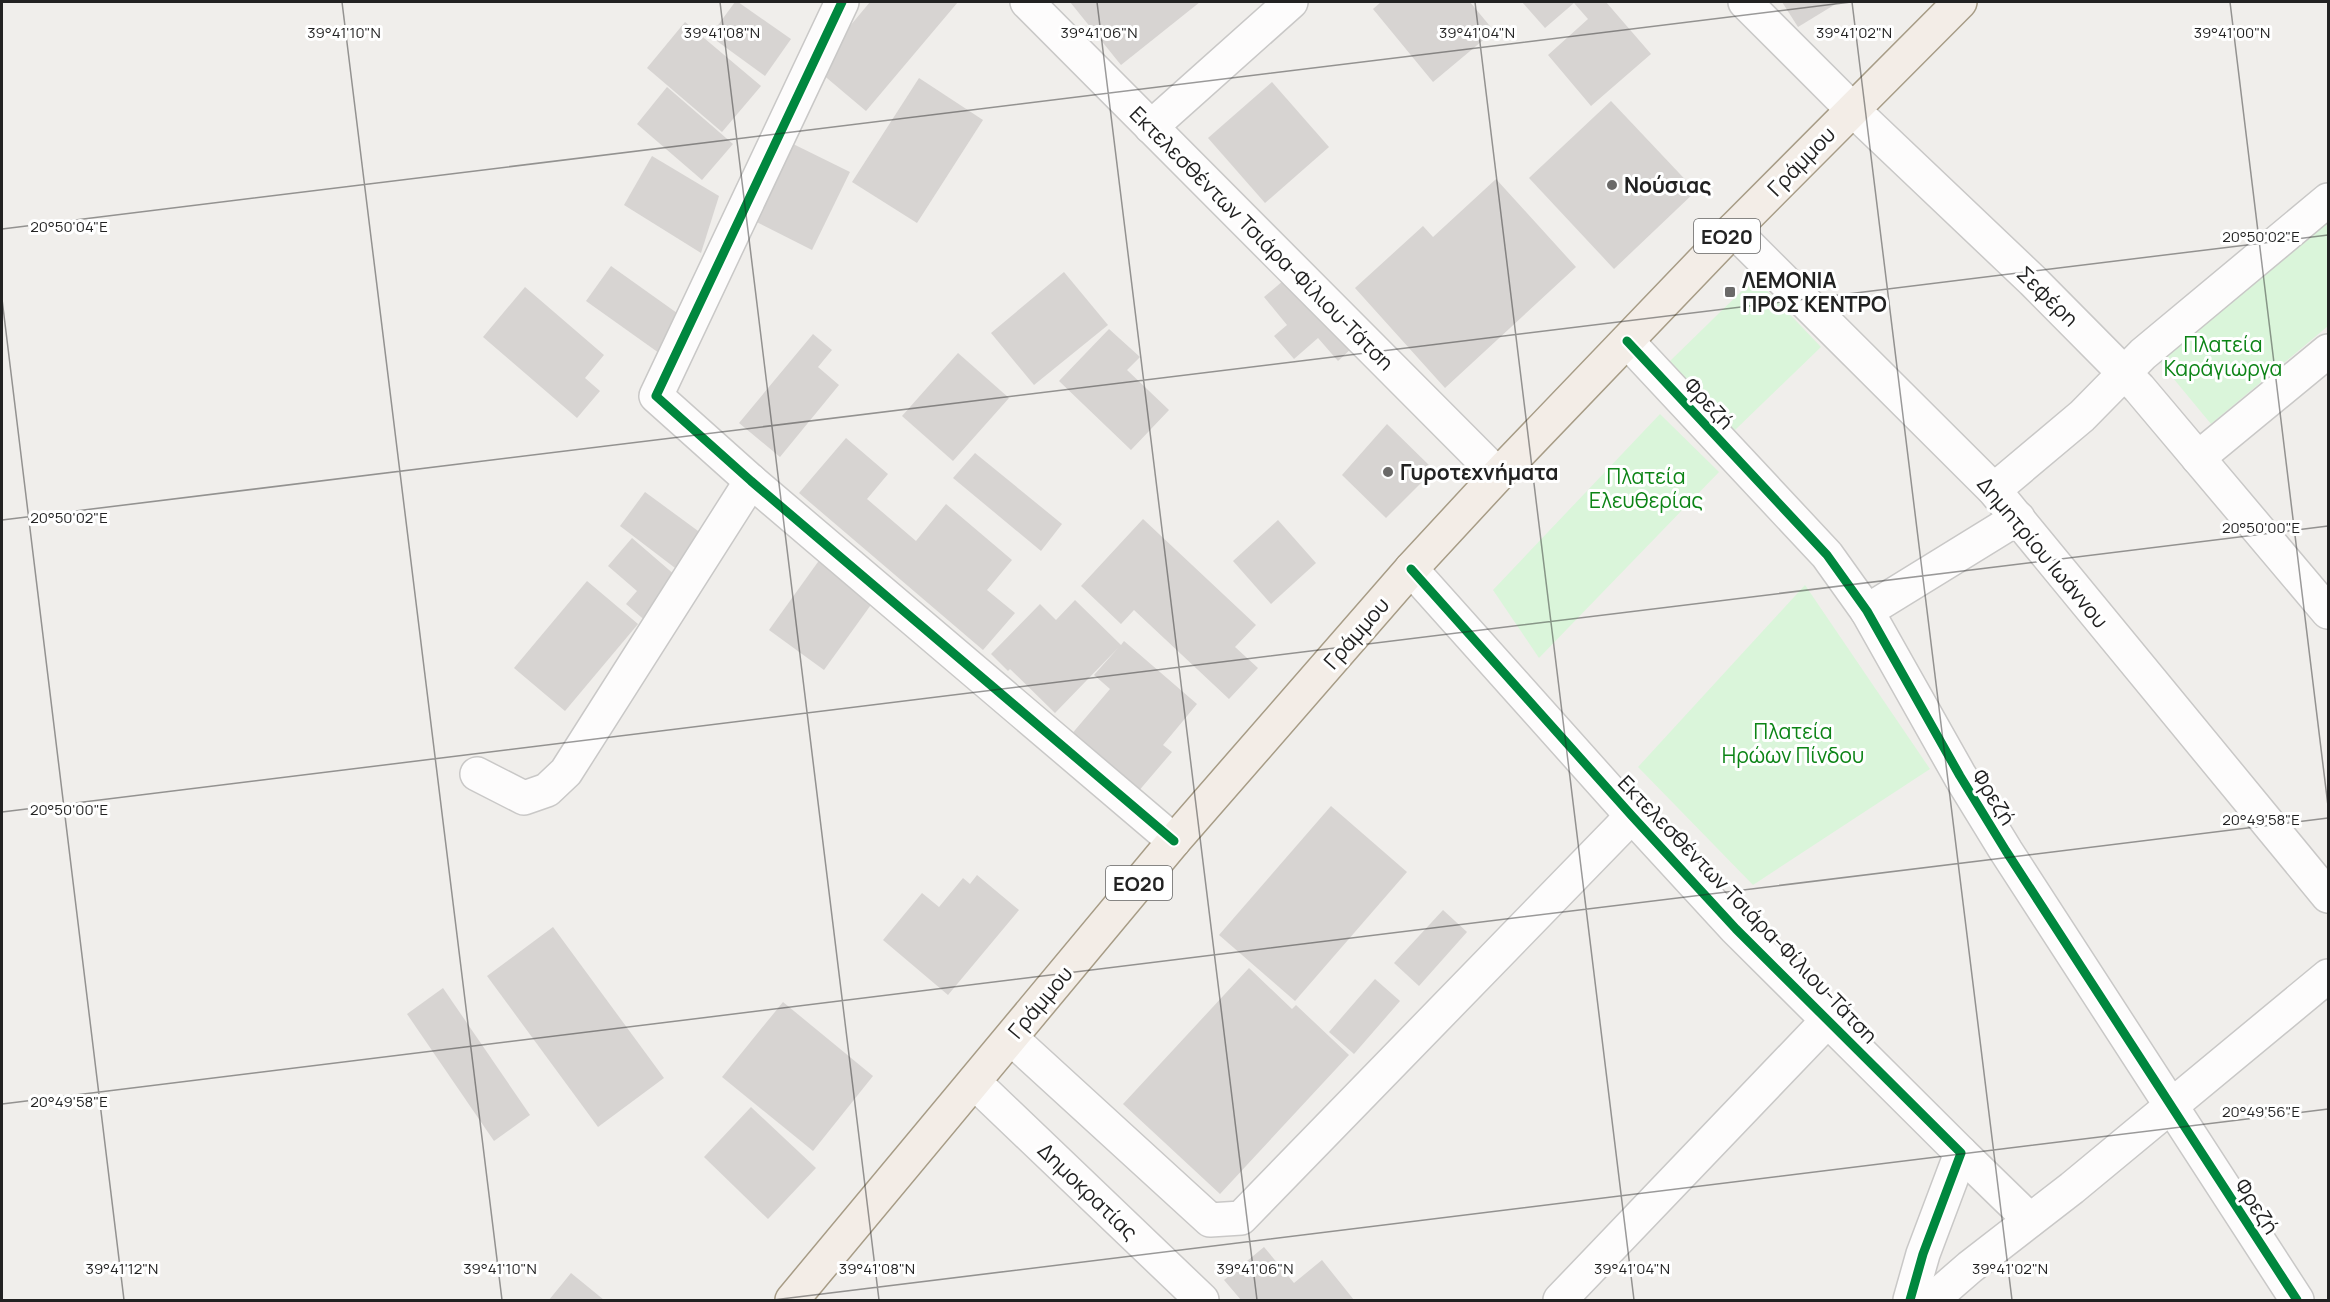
<svg xmlns="http://www.w3.org/2000/svg" width="2330" height="1302" viewBox="0 0 2330 1302" font-family="Manrope,sans-serif">
	<rect width="100%" height="100%" fill="#f0eeeb"/>
	<g fill="#daf5da">
		<polygon points="2328,211 2328,326 2211,424 2154,355"/>
		<polygon points="1755,278 1821,347 1734,431 1668,363"/>
		<polygon points="1660,414 1719,472 1539,658 1493,590"/>
		<polygon points="1805,585 1930,769 1753,885 1638,767"/>
	</g>
	<g fill="#d7d4d2">
		<polygon points="735,2 738,2 791,39 765,76 710,36"/>
		<polygon points="870,2 958,2 866,111 815,68"/>
		<polygon points="1070,2 1200,2 1121,65"/>
		<polygon points="1381,2 1470,2 1494,31 1433,82 1373,9"/>
		<polygon points="1522,2 1606,2 1651,54 1591,106 1548,55 1588,19 1574,3 1545,28"/>
		<polygon points="1782,2 1839,2 1798,27"/>
		<polygon points="685,22 761,86 722,132 647,68"/>
		<polygon points="919,78 983,120 917,223 852,182"/>
		<polygon points="1272,82 1329,147 1265,203 1208,138"/>
		<polygon points="667,87 733,144 702,180 637,124"/>
		<polygon points="1611,101 1696,191 1614,269 1529,178"/>
		<polygon points="783,139 850,172 812,250 745,216"/>
		<polygon points="652,156 719,196 701,253 624,205"/>
		<polygon points="1496,179 1576,267 1445,388 1355,288 1423,226 1433,237"/>
		<polygon points="611,266 684,318 659,353 586,301"/>
		<polygon points="1064,272 1108,325 1034,385 991,333"/>
		<polygon points="1291,274 1354,346 1338,361 1318,338 1294,359 1274,336 1287,325 1264,297"/>
		<polygon points="525,287 604,355 585,378 600,391 577,418 483,337"/>
		<polygon points="1109,329 1140,357 1127,370 1169,410 1131,450 1059,381"/>
		<polygon points="813,334 832,350 818,367 839,385 780,457 739,423"/>
		<polygon points="958,353 1009,398 953,461 902,416"/>
		<polygon points="1387,424 1434,470 1386,518 1342,475"/>
		<polygon points="846,438 888,474 867,499 916,541 946,504 1012,560 987,590 1015,613 983,650 799,493"/>
		<polygon points="975,453 1062,524 1041,551 953,478"/>
		<polygon points="645,492 709,539 683,574 620,526"/>
		<polygon points="1143,519 1256,625 1235,647 1258,668 1229,699 1134,610 1121,624 1081,586"/>
		<polygon points="1278,520 1316,563 1271,604 1233,561"/>
		<polygon points="632,538 683,582 648,623 626,604 637,591 608,566"/>
		<polygon points="823,555 878,595 824,670 769,630"/>
		<polygon points="587,581 638,624 565,711 514,668"/>
		<polygon points="1075,600 1121,645 1124,641 1197,704 1163,745 1172,752 1137,793 1070,736 1110,689 1094,675 1118,648 1055,713 1010,669 1008,671 991,654 1040,604 1056,620"/>
		<polygon points="1331,806 1407,872 1295,1001 1219,935"/>
		<polygon points="977,875 1019,910 948,995 883,940 922,893 939,907 963,878 970,884"/>
		<polygon points="1443,910 1467,932 1419,986 1394,963"/>
		<polygon points="553,927 664,1078 598,1127 487,976"/>
		<polygon points="1249,968 1292,1009 1296,1005 1349,1055 1220,1194 1123,1104"/>
		<polygon points="1375,979 1400,1001 1354,1054 1329,1032"/>
		<polygon points="443,988 530,1115 494,1141 407,1014"/>
		<polygon points="783,1002 873,1076 813,1151 722,1077"/>
		<polygon points="751,1107 816,1168 768,1219 704,1157"/>
		<polygon points="1264,1247 1294,1283 1322,1260 1354,1300 1241,1300 1224,1280"/>
		<polygon points="571,1273 604,1300 549,1300"/>
	</g>
	<g fill="none" stroke-linecap="round" stroke-linejoin="round">
		<defs>
			<g id="minor">
				<polyline points="842,2 656,396 751,481 1174,841"/>
				<polyline points="1027,2 1498,475"/>
				<polyline points="1745,2 1852,109 2033,281 2139,388 2328,612"/>
				<polyline points="1151,127 1291,2"/>
				<polyline points="1733,230 1994,490 2328,896"/>
				<polyline points="1627,341 1827,555 1867,611 1960,776 2006,851 2297,1300"/>
				<polyline points="2198,458 2328,351"/>
				<polyline points="1994,490 2082,416 2143,354 2328,200"/>
				<polyline points="1411,569 1632,816 1736,929 1961,1153 1923,1254 1910,1300"/>
				<polyline points="1867,611 2018,518"/>
				<polyline points="477,774 524,798 547,790 566,772 751,481"/>
				<polyline points="1011,1038 1210,1220 1241,1218 1632,816"/>
				<polyline points="974,1082 1202,1300"/>
				<polyline points="1961,1153 2030,1220"/>
				<polyline points="1560,1300 1828,1020"/>
				<polyline points="1932,1300 1970,1267 2072,1188 2328,976"/>
			</g>
			<polyline id="major" points="792,1300 1174,841 1411,569 1498,475 1733,230 1960,2"/>
		</defs>
		<use href="#minor" stroke="#c9c8c7" stroke-width="36"/>
		<use href="#major" stroke="#a79c86" stroke-width="36"/>
		<use href="#minor" stroke="#fdfcfc" stroke-width="33"/>
		<use href="#major" stroke="#f3ede7" stroke-width="33"/>
		<defs>
			<g id="cycleway">
				<polyline points="842,2 656,396 751,481 1174,841"/>
				<polyline points="1627,341 1827,555 1867,611 1960,776 2006,851 2297,1300"/>
				<polyline points="1411,569 1632,816 1736,929 1961,1153 1923,1254 1910,1300"/>
			</g>
		</defs>
		<use href="#cycleway" stroke="#fff" stroke-width="13"/>
		<use href="#cycleway" stroke="#00873e" stroke-width="9"/>
	</g>
	<path fill="none" stroke="#222" stroke-width="1.5" stroke-opacity="0.45" d="M342 2 502 1300M720 2 879 1300M1097 2 1257 1300M1475 2 1634 1300M1852 2 2012 1300M2230 2 2328 806M2 229 1851 2M2 299 124 1300M2 520 2328 235M2 812 2328 526M2 1104 2328 818M773 1300 2328 1109"/>
	<g fill="#6a6968" stroke="#fff" stroke-width="2">
		<circle cx="1612" cy="185" r="6"/>
		<rect x="1724" y="286" width="12" height="12" rx="3"/>
		<circle cx="1388" cy="472" r="6"/>
	</g>
	<g text-anchor="middle" dominant-baseline="central" stroke-width="6" stroke-linejoin="round" paint-order="stroke">
		<g fill="#fff" stroke="#646464" stroke-width="1.5">
			<rect x="1694" y="219" width="66" height="34" rx="4.5"/>
			<rect x="1106" y="866" width="66" height="34" rx="4.5"/>
		</g>
		<g font-size="20" font-weight="bold" fill="#222">
			<text x="1727" y="236">ΕΟ20</text>
			<text x="1139" y="883">ΕΟ20</text>
		</g>
		<g font-size="21" fill="#222" stroke="#fff">
			<text transform="translate(1801 161) rotate(-46)">Γράμμου</text>
			<text transform="translate(1262 238) rotate(45)">Εκτελεσθέντων Τσιάρα-Φίλιου-Τάτση</text>
			<text transform="translate(2048 296) rotate(44)">Σεφέρη</text>
			<text transform="translate(1709 403) rotate(47)">Φρεζή</text>
			<text transform="translate(2043 552) rotate(50)">Δημητρίου Ιωάννου</text>
			<text transform="translate(1356 633) rotate(-49)">Γράμμου</text>
			<text transform="translate(1994 797) rotate(58)">Φρεζή</text>
			<text transform="translate(1748 909) rotate(46)">Εκτελεσθέντων Τσιάρα-Φίλιου-Τάτση</text>
			<text transform="translate(1040 1002) rotate(-50)">Γράμμου</text>
			<text transform="translate(1088 1191) rotate(44)">Δημοκρατίας</text>
			<text transform="translate(2257 1206) rotate(57)">Φρεζή</text>
		</g>
		<g font-size="21" font-weight="bold" fill="#222" stroke="#fff" text-anchor="start">
			<text x="1624" y="185">Νούσιας</text>
			<text x="1742" y="280">ΛΕΜΟΝΙΑ<tspan x="1742" dy="24">ΠΡΟΣ ΚΕΝΤΡΟ</tspan></text>
			<text x="1400" y="472">Γυροτεχνήματα</text>
		</g>
		<g font-size="21" fill="#0c8416" stroke="#fff">
			<text x="2223" y="344">Πλατεία<tspan x="2223" dy="24">Καράγιωργα</tspan></text>
			<text x="1646" y="476">Πλατεία<tspan x="1646" dy="24">Ελευθερίας</tspan></text>
			<text x="1793" y="731">Πλατεία<tspan x="1793" dy="24">Ηρώων Πίνδου</tspan></text>
		</g>
	</g>
	<g font-size="15" text-anchor="middle" fill="#222" stroke="#fff" stroke-width="6" stroke-linejoin="round" paint-order="stroke">
		<text x="344" y="38">39°41'10"N</text>
		<text x="722" y="38">39°41'08"N</text>
		<text x="1099" y="38">39°41'06"N</text>
		<text x="1477" y="38">39°41'04"N</text>
		<text x="1854" y="38">39°41'02"N</text>
		<text x="2232" y="38">39°41'00"N</text>
		<text x="69" y="232">20°50'04"E</text>
		<text x="2261" y="242">20°50'02"E</text>
		<text x="69" y="523">20°50'02"E</text>
		<text x="2261" y="533">20°50'00"E</text>
		<text x="69" y="815">20°50'00"E</text>
		<text x="2261" y="825">20°49'58"E</text>
		<text x="69" y="1107">20°49'58"E</text>
		<text x="2261" y="1117">20°49'56"E</text>
		<text x="122" y="1274">39°41'12"N</text>
		<text x="500" y="1274">39°41'10"N</text>
		<text x="877" y="1274">39°41'08"N</text>
		<text x="1255" y="1274">39°41'06"N</text>
		<text x="1632" y="1274">39°41'04"N</text>
		<text x="2010" y="1274">39°41'02"N</text>
	</g>
	<rect width="2330" height="1302" fill="none" stroke="#222222" stroke-width="6"/>
</svg>
